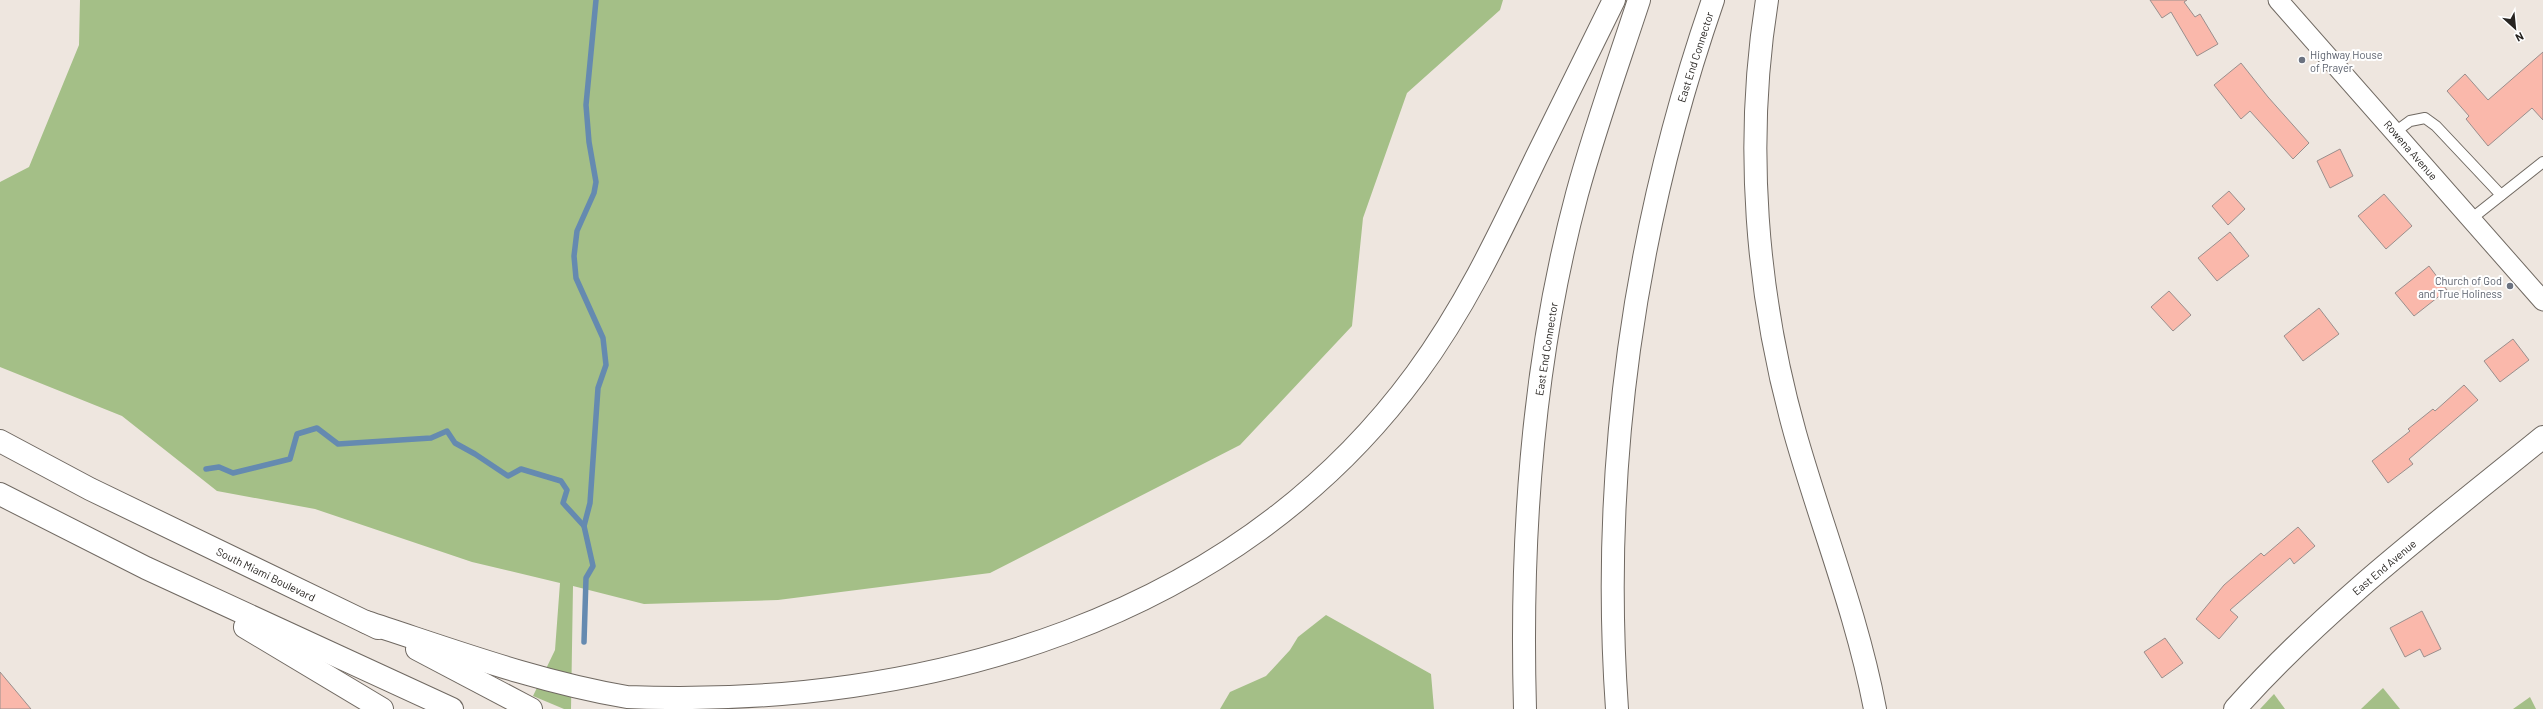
<svg xmlns="http://www.w3.org/2000/svg" width="2543" height="709" viewBox="0 0 2543 709" font-family="Barlow,sans-serif">
	<rect width="100%" height="100%" fill="#eee6df"/>
	<g fill="#a4bf87">
		<polygon points="80,0 1503,0 1500,10 1407,93 1363,218 1352,326 1240,445 990,573 778,600 644,604 573,586 571,709 564,709 533,696 555,650 560,583 472,562 315,509 217,491 122,416 0,367 0,182 29,167 79,45"/>
		<polygon points="1326,615 1431,674 1434,709 1220,709 1230,692 1266,676 1290,650 1298,637"/>
		<polygon points="2383,688 2400,709 2361,709"/>
		<polygon points="2274,694 2285,709 2260,709"/>
		<polygon points="2530,697 2536,709 2513,709"/>
	</g>
	<g fill="none" stroke-linecap="round" stroke-linejoin="round">
		<g stroke="#658ab0" stroke-width="5.5">
			<polyline points="206,469 219,467 233,473 290,459 297,434 317,428 338,444 431,438 447,431 455,443 475,454 508,476 521,469 561,481 567,490 563,503 584,526"/>
			<polyline points="584,642 586,578 593,566 584,526 590,503 598,388 606,365 603,338 576,278 574,256 577,231 594,193 596,182 589,142 586,105 596,0"/>
		</g>
	</g>
	<g fill="#fab8ab" stroke="#9a8f8d">
		<polygon points="2150,0 2187,0 2184,2 2195,17 2200,14 2218,44 2197,56 2171,12 2162,18"/>
		<polygon points="2543,52 2543,120 2532,108 2488,146 2466,119 2469,116 2447,91 2465,74 2488,100"/>
		<polygon points="2241,63 2268,97 2309,143 2293,159 2250,111 2241,119 2214,85"/>
		<polygon points="2340,149 2353,176 2330,188 2317,161"/>
		<polygon points="2229,191 2245,209 2228,225 2212,206"/>
		<polygon points="2384,194 2412,226 2386,249 2358,216"/>
		<polygon points="2230,232 2249,256 2217,281 2198,258"/>
		<polygon points="2429,266 2447,290 2414,316 2395,293"/>
		<polygon points="2169,291 2191,315 2173,331 2151,307"/>
		<polygon points="2319,308 2339,334 2303,361 2284,336"/>
		<polygon points="2513,339 2529,360 2500,382 2484,361"/>
		<polygon points="2464,385 2478,400 2409,459 2413,464 2388,483 2372,461 2410,431 2408,429 2433,409 2435,411"/>
		<polygon points="2298,527 2315,546 2294,564 2290,558 2230,610 2238,617 2219,639 2196,619 2224,585 2261,553 2264,556"/>
		<polygon points="2422,611 2441,649 2424,657 2420,649 2405,657 2390,628"/>
		<polygon points="2165,638 2183,663 2162,678 2144,652"/>
		<polygon points="0,672 31,709 0,709"/>
	</g>
	<g fill="none" stroke-linecap="round" stroke-linejoin="round">
		<defs>
			<g id="lane">
				<polyline points="2395,132 2410,121 2425,118 2436,126 2501,195"/>
				<polyline points="2471,219 2543,162"/>
			</g>
			<polyline id="street" points="2278,0 2543,301"/>
			<path id="secondary" d="M2235 709C2327 606 2436 524 2543 437"/>
			<g id="highway">
				<path d="M1767 0C1744 143 1756 294 1795 433 1821 525 1857 614 1875 709"/>
				<polyline points="0,441 90,489 378,628"/>
				<polyline points="0,494 146,568 452,709"/>
				<path d="M366 622C452 650 538 682 627 697 928 709 1236 619 1416 374 1466 306 1500 233 1536 158 1562 105 1588 53 1614 0"/>
				<polyline points="245,627 382,709"/>
				<polyline points="417,649 531,709"/>
				<path d="M1525 709C1520 536 1532 362 1577 194 1595 128 1618 64 1639 0"/>
				<path d="M1617 709C1600 468 1634 228 1713 0"/>
			</g>
		</defs>
		<use href="#lane" stroke="#706962" stroke-width="12"/>
		<use href="#street" stroke="#706962" stroke-width="21"/>
		<use href="#secondary" stroke="#706962" stroke-width="24"/>
		<use href="#highway" stroke="#706962" stroke-width="24"/>
		<use href="#lane" stroke="#fff" stroke-width="10"/>
		<use href="#street" stroke="#fff" stroke-width="19"/>
		<use href="#secondary" stroke="#fff" stroke-width="22"/>
		<use href="#highway" stroke="#fff" stroke-width="22"/>
	</g>
	<g fill="#6b7280" stroke="#fff" stroke-width="1.5">
		<circle cx="2302" cy="60" r="4"/>
		<circle cx="2510" cy="286" r="4"/>
	</g>
	<g text-anchor="middle" dominant-baseline="central" stroke-width="4" stroke-linejoin="round" paint-order="stroke">
		<g font-size="11" fill="#5b616d" stroke="#fff" text-anchor="start">
			<text x="2310" y="54">Highway House<tspan x="2310" dy="13">of Prayer</tspan></text>
			<text x="2502" y="280" text-anchor="end">Church of God<tspan x="2502" dy="13">and True Holiness</tspan></text>
		</g>
		<g font-size="11" fill="#272421" stroke="#fff">
			<text transform="translate(1695 57) rotate(-72)">East End Connector</text>
			<text transform="translate(2411 150) rotate(49)">Rowena Avenue</text>
			<text transform="translate(1546 349) rotate(-81)">East End Connector</text>
			<text transform="translate(2384 567) rotate(-40)">East End Avenue</text>
			<text transform="translate(266 574) rotate(26)">South Miami Boulevard</text>
		</g>
	</g>
	<g transform="translate(2515 28) rotate(153)" stroke="#ffffff" stroke-width="3" paint-order="stroke">
	<path d="M0-3L7 15L0 10L-7 15Z" fill="#272421"/>
	<text y="-6" font-size="11" font-weight="bold" text-anchor="middle" fill="#272421">N</text>
	</g>
</svg>
